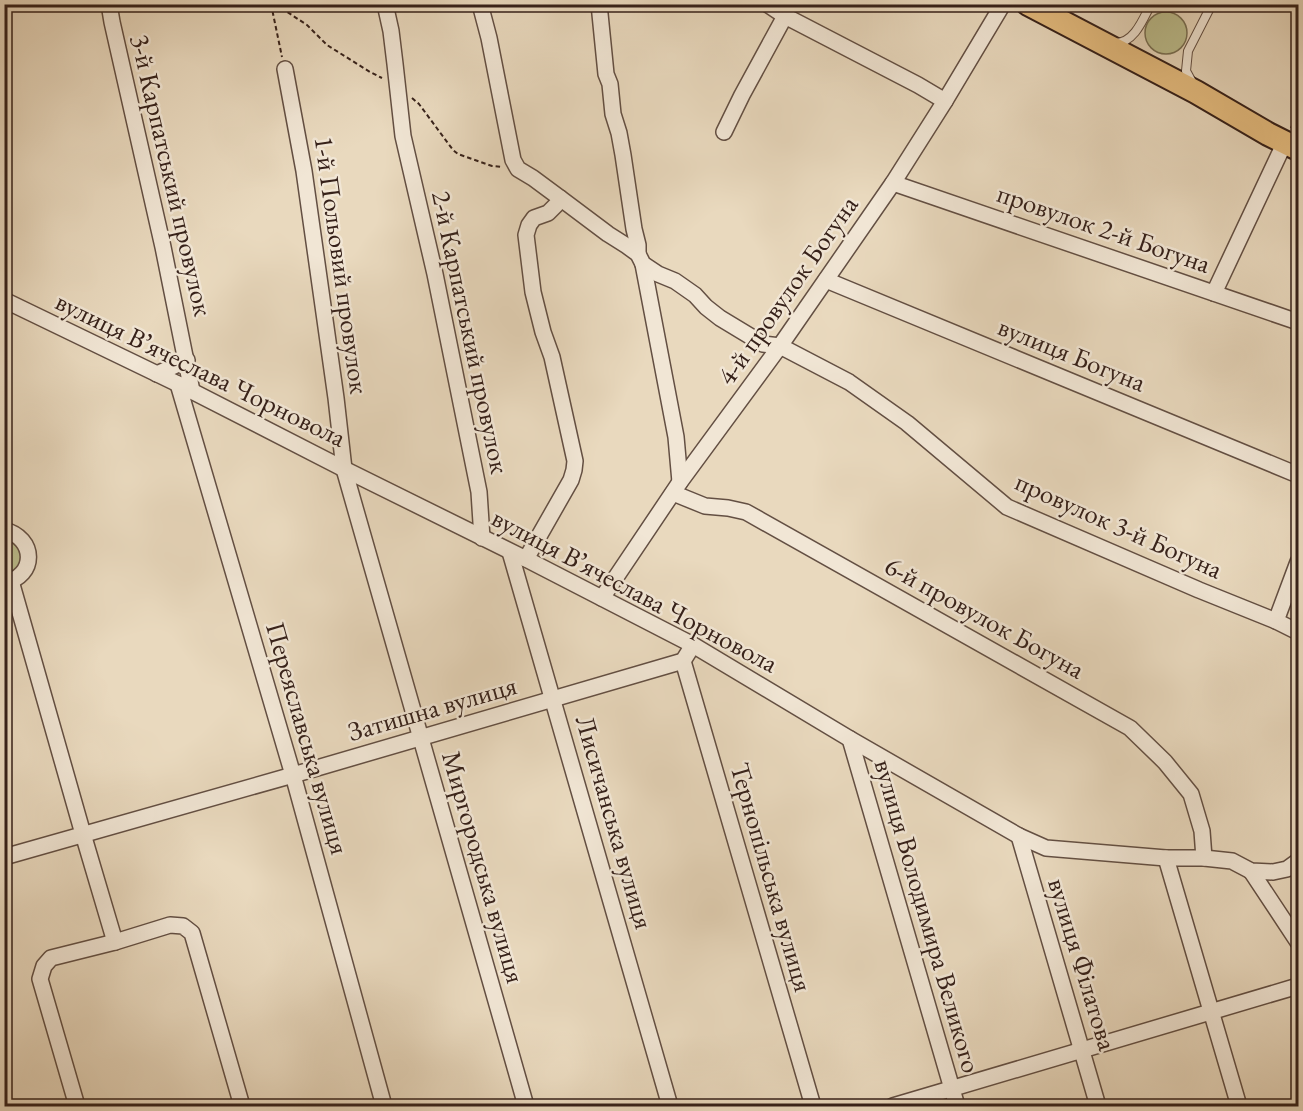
<svg xmlns="http://www.w3.org/2000/svg" width="1303" height="1111" viewBox="0 0 1303 1111" font-family="'EB Garamond',serif">
	<rect width="100%" height="100%" fill="#e9d9be"/>
	<filter id="stains"><feTurbulence type="fractalNoise" baseFrequency=".00333" numOctaves="4"/><feColorMatrix values="0 0 0 0 .2 0 0 0 0 .09 0 0 0 0 .02 0 0 0 .5 -.17"/></filter>
	<radialGradient id="worn" r=".72"><stop offset=".6" stop-color="#630" stop-opacity="0"/><stop offset="1" stop-color="#630" stop-opacity=".3"/></radialGradient>
	<g fill="#bcbe8e" stroke="#797054" stroke-width="1.5">
		<circle cx="1166" cy="33" r="21"/>
		<path d="M4 537 9 538 21 551C21 565 19 571 4 575Z"/>
	</g>
	<g fill="none" stroke-linecap="round" stroke-linejoin="round">
		<defs>
			<g id="lane">
				<path d="M1116 43C1135 42 1143 19 1151 4"/>
				<polyline points="1192,82 1186,71 1188,51 1212,4"/>
			</g>
			<g id="street">
				<polyline points="109,4 112,22 163,247 192,391"/>
				<polyline points="385,4 391,31 395,64 403,136 435,274 479,492 482,538"/>
				<polyline points="480,4 489,38 513,160 518,169 533,178 560,198 556,205 548,213 534,218 529,225 526,235 533,292 543,332 552,357 575,461 574,470 571,480 526,559"/>
				<polyline points="599,4 606,74 610,84 613,114 619,133 623,155 634,229 638,245 638,254"/>
				<polyline points="767,4 785,16"/>
				<polyline points="285,69 304,171 336,398 344,469 526,1106"/>
				<polyline points="724,132 742,95 785,16 918,85 945,101"/>
				<polyline points="893,183 1298,322"/>
				<polyline points="560,198 608,234 627,246 638,254 643,264 658,274 675,281 695,295 706,307 720,318 763,344 780,346 849,382 907,423 1007,507 1199,590 1276,621 1298,632"/>
				<polyline points="643,264 676,437 680,482"/>
				<polyline points="826,280 1298,475"/>
				<polyline points="1214,293 1285,142"/>
				<polyline points="4,300 178,384 344,469 526,559 693,645 850,739 1019,836 1046,848 1166,858 1204,858 1232,861 1251,871 1273,872 1287,869 1298,861"/>
				<polyline points="157,374 187,360"/>
				<polyline points="178,384 293,775 384,1106"/>
				<polyline points="673,493 705,506 728,508 746,512 1130,728 1165,762 1191,794 1202,831 1204,858"/>
				<path d="M4 530C36 538 37 576 4 583"/>
				<polyline points="510,552 670,1106"/>
				<polyline points="11,581 83,834 115,942"/>
				<polyline points="602,598 680,482 780,346 893,183 945,101 1003,4"/>
				<polyline points="1276,621 1298,562"/>
				<polyline points="683,661 813,1106"/>
				<polyline points="850,739 957,1106"/>
				<polyline points="1019,836 1098,1106"/>
				<polyline points="4,857 293,775 683,661 693,645"/>
				<polyline points="1166,858 1239,1106"/>
				<polyline points="1251,871 1298,942"/>
				<polyline points="77,1106 40,979 44,966 51,958 115,942 170,925 183,926 192,933 242,1106"/>
				<polyline points="893,1106 1298,986"/>
			</g>
			<polyline id="primary" points="1028,4 1196,92 1268,134 1298,149"/>
		</defs>
		<use href="#lane" stroke="#634f43" stroke-width="10"/>
		<use href="#street" stroke="#634f43" stroke-width="18"/>
		<use href="#primary" stroke="#36211a" stroke-width="26"/>
		<g stroke="#36211a" stroke-width="2" stroke-dasharray="4.5 3" stroke-linecap="butt">
			<polyline points="271,4 282,57"/>
			<polyline points="275,4 307,25 327,45 370,72 382,78"/>
			<polyline points="412,98 419,104 453,150 458,154 492,166 503,167"/>
			<polyline points="1291,128 1293,123 1298,120"/>
		</g>
		<use href="#lane" stroke="#f1e6d5" stroke-width="8"/>
		<use href="#street" stroke="#f1e6d5" stroke-width="15"/>
		<use href="#primary" stroke="#e4bc7f" stroke-width="22"/>
	</g>
	<g text-anchor="middle" dominant-baseline="central" stroke-width="5" stroke-linejoin="round" paint-order="stroke">
		<g font-size="27" fill="#36211a" stroke="#f1e6d5">
			<text transform="translate(172 175) rotate(77)">3-й Карпатський провулок</text>
			<text transform="translate(1104 228) rotate(19)">провулок 2-й Богуна</text>
			<text transform="translate(342 265) rotate(82)">1-й Польовий провулок</text>
			<text transform="translate(787 290) rotate(-55)">4-й провулок Богуна</text>
			<text transform="translate(471 332) rotate(78)">2-й Карпатський провулок</text>
			<text transform="translate(1072 354) rotate(22)">вулиця Богуна</text>
			<text transform="translate(201 369) rotate(26)">вулиця Вʼячеслава Чорновола</text>
			<text transform="translate(1119 525) rotate(24)">провулок 3-й Богуна</text>
			<text transform="translate(635 590) rotate(28)">вулиця Вʼячеслава Чорновола</text>
			<text transform="translate(985 617) rotate(29)">6-й провулок Богуна</text>
			<text transform="translate(432 708) rotate(-16)">Затишна вулиця</text>
			<text transform="translate(308 738) rotate(74)">Переяславська вулиця</text>
			<text transform="translate(615 822) rotate(74)">Лисичанська вулиця</text>
			<text transform="translate(484 867) rotate(74)">Миргородська вулиця</text>
			<text transform="translate(772 877) rotate(74)">Тернопільська вулиця</text>
			<text transform="translate(928 916) rotate(74)">вулиця Володимира Великого</text>
			<text transform="translate(1083 964) rotate(73)">вулиця Філатова</text>
		</g>
	</g>
	<rect width="1303" height="1111" fill="none" stroke="#e9d9be" stroke-width="24"/>
	<rect x="6" y="6" width="1291" height="1099" fill="none" stroke="#36211a" stroke-width="3"/>
	<rect x="12" y="12" width="1279" height="1087" fill="none" stroke="#36211a" stroke-width="1.5"/>
	<rect width="100%" height="100%" filter="url(#stains)"/>
	<rect width="100%" height="100%" fill="url(#worn)"/>
</svg>
